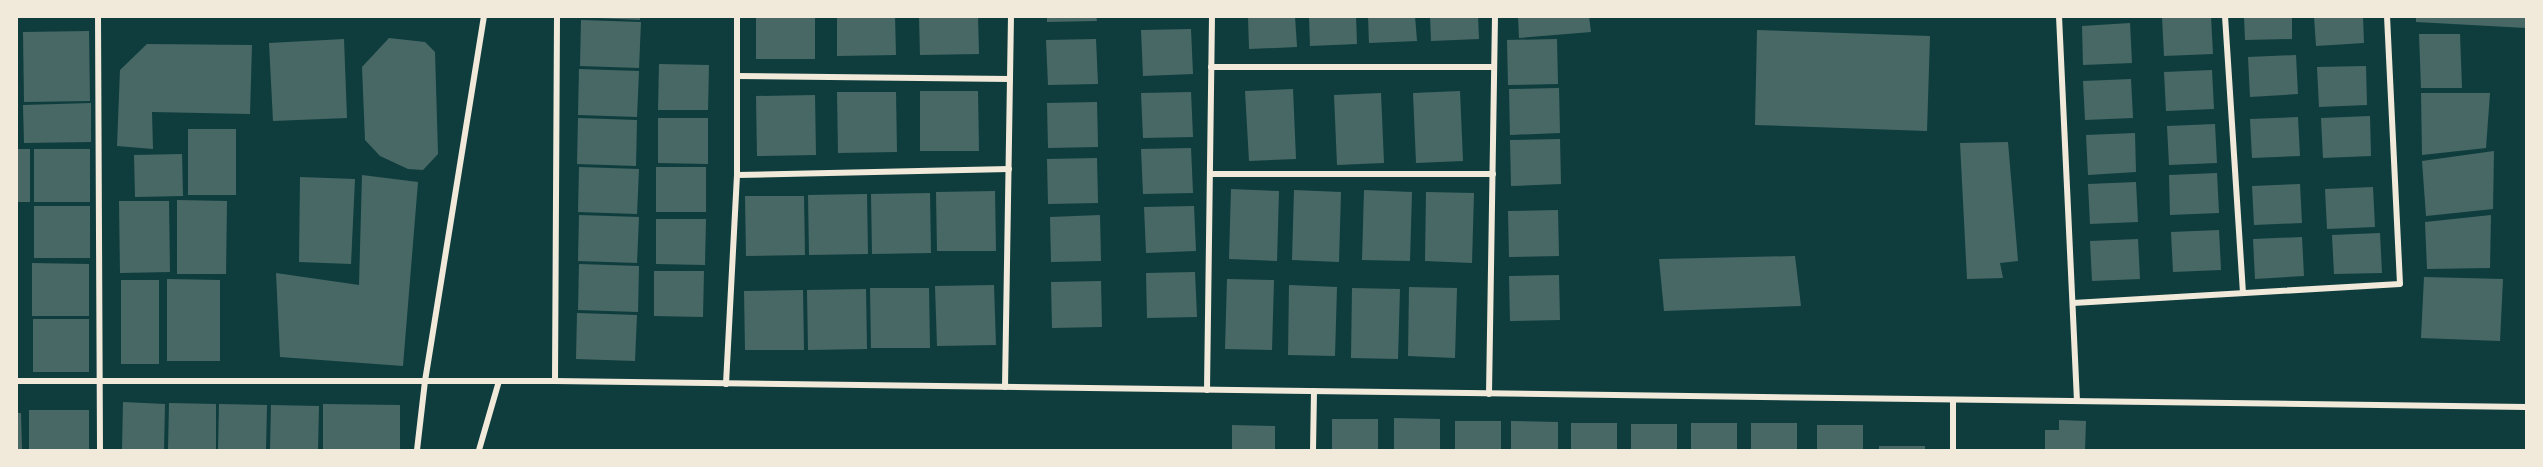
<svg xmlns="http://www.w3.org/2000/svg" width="2543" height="467" viewBox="0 0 2543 467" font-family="Lato,sans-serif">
	<rect width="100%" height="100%" fill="#0f3d3e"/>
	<g fill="#486865">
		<polygon points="598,16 640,16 640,20 598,18"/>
		<rect x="756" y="16" width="59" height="43"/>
		<polygon points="837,16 895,16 896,55 837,56"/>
		<polygon points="919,16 978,16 979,54 920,55"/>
		<polygon points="1047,16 1096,16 1097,21 1047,22"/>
		<polygon points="1248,16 1295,16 1297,47 1249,49"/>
		<polygon points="1309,16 1356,16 1357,44 1310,46"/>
		<polygon points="1368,16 1415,16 1417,41 1369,43"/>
		<polygon points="1430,16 1478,16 1479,39 1431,41"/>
		<polygon points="1518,16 1589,16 1591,32 1519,38"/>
		<polygon points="2211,16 2213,54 2164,56 2162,17"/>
		<polygon points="2244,16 2292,16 2292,39 2245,40"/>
		<polygon points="2314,16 2363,16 2364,43 2316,46"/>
		<polygon points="2416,16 2526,16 2526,28 2416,22"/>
		<polygon points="581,20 641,22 639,68 580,66"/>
		<polygon points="2130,23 2132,63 2083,65 2082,26"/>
		<polygon points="1191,29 1193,74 1143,76 1141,30"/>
		<polygon points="1757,30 1930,36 1927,131 1755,125"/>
		<polygon points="89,31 90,101 24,102 23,32"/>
		<polygon points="2419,34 2460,34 2462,88 2421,88"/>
		<polygon points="389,38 425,42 435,52 438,154 423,170 408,169 380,156 365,140 362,67"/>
		<polygon points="344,39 347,118 273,121 269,43"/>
		<polygon points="1096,39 1098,84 1048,85 1046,40"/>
		<polygon points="1557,39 1558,84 1508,85 1507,40"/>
		<polygon points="147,44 252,45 250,114 152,112 153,149 117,146 120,70"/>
		<polygon points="2296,55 2298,94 2250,97 2248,57"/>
		<polygon points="659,64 709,65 708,110 658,110"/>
		<polygon points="2366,66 2367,105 2319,107 2317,67"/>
		<polygon points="579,69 639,71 637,117 578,115"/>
		<polygon points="2212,70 2214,109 2166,111 2164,72"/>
		<polygon points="2131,79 2133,118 2085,120 2083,81"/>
		<polygon points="1559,88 1560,133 1510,135 1509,89"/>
		<polygon points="1293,89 1296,159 1249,161 1245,91"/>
		<polygon points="920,91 978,91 979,151 920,151"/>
		<polygon points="1460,91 1463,161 1416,163 1413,93"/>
		<polygon points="837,92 896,92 897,152 838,153"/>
		<polygon points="1191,92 1193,137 1143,138 1141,93"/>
		<polygon points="1381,93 1384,163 1337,165 1334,95"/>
		<polygon points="2421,93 2490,93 2486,148 2422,155"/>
		<polygon points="815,95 816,155 757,156 756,96"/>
		<polygon points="1097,102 1098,147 1048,148 1047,103"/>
		<polygon points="91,103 91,142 24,143 23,105"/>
		<polygon points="2370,116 2371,156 2323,158 2321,118"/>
		<polygon points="2298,117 2300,156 2252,158 2250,119"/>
		<polygon points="578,118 637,120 636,166 577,164"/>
		<polygon points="658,118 708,118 708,164 658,163"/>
		<polygon points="2215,124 2217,163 2169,165 2167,126"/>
		<rect x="188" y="129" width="48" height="66"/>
		<polygon points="2135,133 2136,172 2088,175 2086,135"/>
		<polygon points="1560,139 1561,184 1511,186 1510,140"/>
		<polygon points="2008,142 2018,261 2000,263 2003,278 1967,279 1960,143"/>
		<polygon points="1191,148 1193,193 1143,194 1141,149"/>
		<rect x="16" y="149" width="14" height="53"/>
		<rect x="34" y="149" width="56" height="53"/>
		<polygon points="2494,151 2493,209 2426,216 2422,161"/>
		<polygon points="182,154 183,196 135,197 134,155"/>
		<polygon points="1097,158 1098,203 1048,204 1047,159"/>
		<polygon points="579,167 639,169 637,214 578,212"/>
		<rect x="656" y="167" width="50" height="45"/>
		<polygon points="2217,173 2219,213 2170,215 2169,175"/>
		<polygon points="362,175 418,182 403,366 280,357 276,273 359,285"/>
		<polygon points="300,177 355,179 351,264 299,262"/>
		<polygon points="2136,182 2138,222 2090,224 2088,184"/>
		<polygon points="2300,184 2302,223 2254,225 2252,186"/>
		<polygon points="2373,187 2375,227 2327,229 2325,189"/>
		<polygon points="1231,189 1279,191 1277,261 1229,259"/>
		<polygon points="1294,190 1341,192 1339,262 1292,260"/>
		<polygon points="1364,190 1412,192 1410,261 1362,260"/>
		<polygon points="995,191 996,251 937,251 936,192"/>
		<polygon points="1426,192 1474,193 1472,263 1425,261"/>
		<polygon points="930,193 931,253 872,254 871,194"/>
		<polygon points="867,194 868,254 809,255 808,195"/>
		<polygon points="745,196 804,196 805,255 746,256"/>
		<polygon points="177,200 227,201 226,274 177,274"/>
		<polygon points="119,201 169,201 170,272 120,273"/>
		<rect x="34" y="206" width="56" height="52"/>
		<polygon points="1194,206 1196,251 1146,253 1144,207"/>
		<polygon points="1558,210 1559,256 1509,257 1508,211"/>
		<polygon points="579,215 639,217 637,263 578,261"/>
		<polygon points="1100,215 1101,261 1051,262 1050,217"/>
		<polygon points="2491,215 2490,268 2427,269 2425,222"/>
		<polygon points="656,219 706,219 705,265 656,264"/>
		<polygon points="2219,230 2221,270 2173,272 2171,232"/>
		<polygon points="2380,233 2382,273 2334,274 2332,235"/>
		<polygon points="2302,237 2304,276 2255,279 2253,239"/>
		<polygon points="2138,239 2140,279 2092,281 2090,241"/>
		<polygon points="1795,256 1801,306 1664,311 1659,259"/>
		<polygon points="32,263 89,264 89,316 32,316"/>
		<polygon points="579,264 639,266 638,312 578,310"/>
		<polygon points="654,271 704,271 703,317 654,316"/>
		<polygon points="1195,272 1197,317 1147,318 1146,273"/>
		<polygon points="1559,275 1560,320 1510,321 1509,276"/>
		<polygon points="2424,277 2503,279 2500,341 2421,338"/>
		<polygon points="167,279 220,280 220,361 167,361"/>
		<polygon points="1227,279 1274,280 1272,350 1225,349"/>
		<rect x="121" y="280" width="38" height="84"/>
		<polygon points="1101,281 1102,327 1052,328 1051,282"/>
		<polygon points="994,285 996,345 937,346 935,286"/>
		<polygon points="1289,285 1337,287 1335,356 1288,355"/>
		<polygon points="1409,287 1457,288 1455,358 1408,356"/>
		<polygon points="870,288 929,288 930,348 871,348"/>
		<polygon points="1352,288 1400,289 1398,359 1351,358"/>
		<polygon points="866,289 867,349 808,350 807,290"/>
		<polygon points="803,290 804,350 745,350 744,291"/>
		<polygon points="577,313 637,315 635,361 576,359"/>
		<rect x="33" y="319" width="56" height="53"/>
		<polygon points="123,402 165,404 164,450 122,450"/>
		<polygon points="169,403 216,404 216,450 168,450"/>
		<polygon points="219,404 267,405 266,450 218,450"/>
		<polygon points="323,404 400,405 400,450 323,450"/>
		<polygon points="271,405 319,406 318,450 270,450"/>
		<rect x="29" y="410" width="60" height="40"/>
		<polygon points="16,413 21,413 22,450 16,450"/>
		<polygon points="1394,418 1440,419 1440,450 1394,450"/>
		<rect x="1332" y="419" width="46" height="31"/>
		<polygon points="2059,420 2086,421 2085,450 2045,450 2045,430 2059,430"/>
		<rect x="1455" y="421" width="46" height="29"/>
		<polygon points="1511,421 1558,422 1558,450 1511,450"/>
		<rect x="1571" y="423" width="46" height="27"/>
		<rect x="1691" y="423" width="46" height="27"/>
		<rect x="1751" y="423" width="46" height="27"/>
		<rect x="1631" y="424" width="46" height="26"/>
		<polygon points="1232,425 1275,426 1275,450 1232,450"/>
		<rect x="1817" y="425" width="46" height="25"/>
		<rect x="1879" y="446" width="46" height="4"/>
	</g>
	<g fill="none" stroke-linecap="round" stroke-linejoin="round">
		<g stroke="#f1e9da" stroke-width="6">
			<polyline points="98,16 100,450"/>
			<polyline points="2059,16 2077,401"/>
			<polyline points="2225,16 2243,293"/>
			<polyline points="1211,67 1493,67"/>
			<polyline points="737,76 1010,79"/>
			<polyline points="1210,174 1493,174"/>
			<polyline points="737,175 1009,169"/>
			<polyline points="2073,303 2400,284 2387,16"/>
			<polyline points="16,381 555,381 2526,407"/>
			<polyline points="555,381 557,16"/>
			<polyline points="726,384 737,175 737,16"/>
			<polyline points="1005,387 1011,16"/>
			<polyline points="1207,390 1212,16"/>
			<polyline points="1489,394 1495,16"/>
			<polyline points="1953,400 1953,450"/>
			<polyline points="417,450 425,381 484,16"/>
			<polyline points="479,450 499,381"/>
			<polyline points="1313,450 1314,391"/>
		</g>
	</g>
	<rect width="2543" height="467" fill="none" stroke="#f1e9da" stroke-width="36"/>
</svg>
